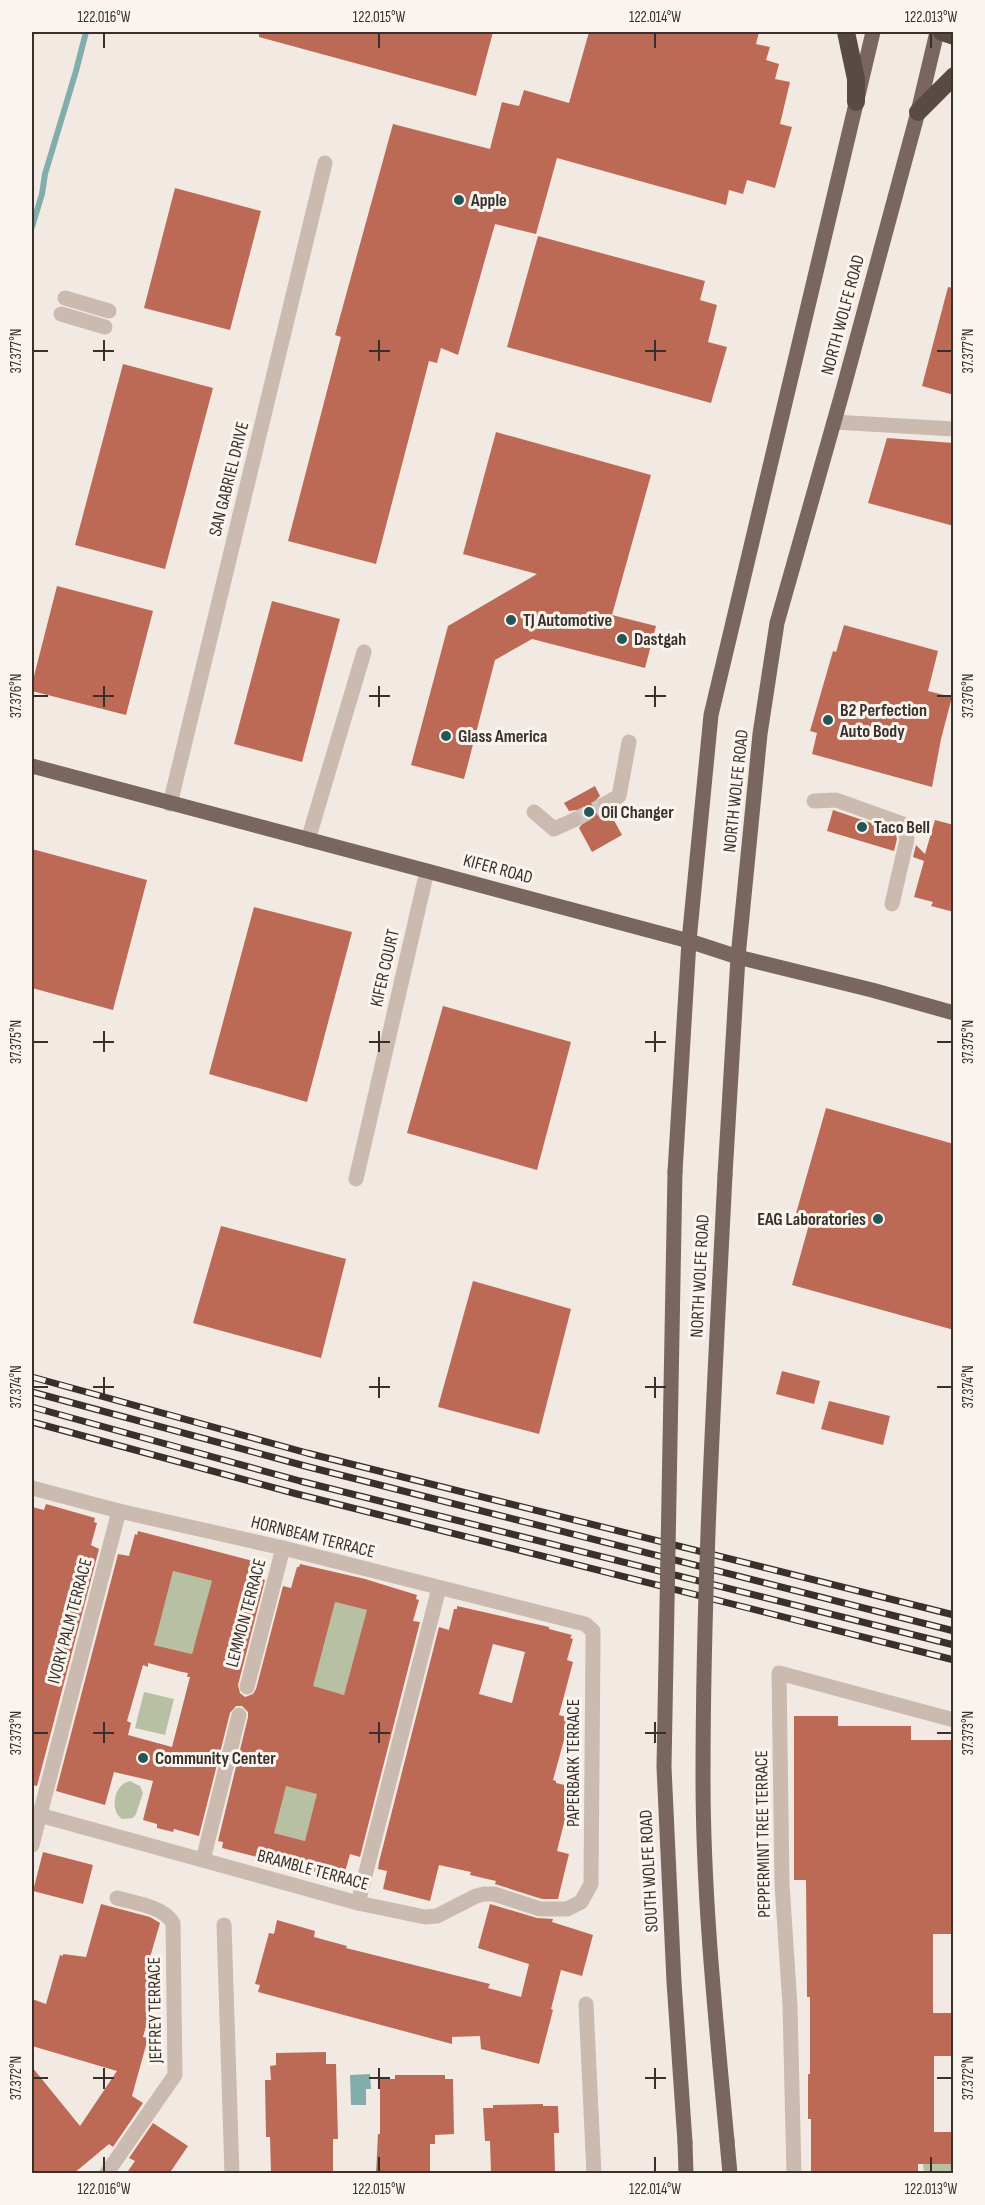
<svg xmlns="http://www.w3.org/2000/svg" width="985" height="2205" viewBox="0 0 985 2205" font-family="'Sofia Sans Condensed',sans-serif">
	<rect width="100%" height="100%" fill="#f2eae2"/>
	<g fill="#b8c0a3">
		<polygon points="166,1569 219,1583 202,1648 194,1646 192,1654 154,1645 156,1637 148,1634"/>
		<polygon points="332,1601 371,1611 344,1695 312,1687"/>
		<polygon points="144,1692 174,1699 165,1735 135,1728"/>
		<polygon points="291,1755 328,1764 309,1842 270,1832"/>
		<path d="M130 1781 140 1786 143 1793 136 1814 133 1818 122 1819C109 1810 114 1784 130 1781Z"/>
		<polygon points="923,2164 953,2164 953,2173 924,2173"/>
	</g>
	<polygon fill="#83adad" points="370,2074 371,2089 366,2089 366,2105 351,2105 350,2075"/>
	<g fill="none" stroke-linecap="round" stroke-linejoin="round">
		<polyline stroke="#83adad" stroke-width="6" points="32,227 42,194 45,174 76,71 86,32"/>
	</g>
	<g fill="#bc6a56" fill-rule="evenodd">
		<polygon points="259,32 493,32 476,96 259,37"/>
		<polygon points="589,32 759,32 756,44 770,47 766,60 779,64 775,79 790,82 780,124 792,127 775,188 747,180 743,194 729,190 726,205 557,158 536,234 495,224 458,355 441,348 437,363 429,361 376,564 288,541 341,337 335,335 393,124 490,149 502,102 519,106 524,90 569,103"/>
		<polygon points="175,188 261,211 230,330 144,308"/>
		<polygon points="538,236 705,281 700,300 717,305 708,342 727,347 711,403 507,347"/>
		<polygon points="948,287 954,288 954,395 922,386"/>
		<polygon points="123,364 213,388 165,569 75,545"/>
		<polygon points="496,432 651,475 612,615 656,626 645,668 532,639 495,660 464,779 411,765 448,626 537,574 463,554"/>
		<polygon points="887,438 954,443 954,526 868,503"/>
		<polygon points="57,586 153,611 126,715 32,691 32,684"/>
		<polygon points="272,601 340,619 302,762 234,744"/>
		<polygon points="844,625 938,651 928,691 952,697 941,739 932,787 812,754 817,733 810,731 833,651 836,652"/>
		<polygon points="595,786 600,796 596,800 596,808 601,813 610,813 622,835 592,852 579,828 584,822 583,816 576,810 569,811 564,803"/>
		<polygon points="833,810 895,831 897,839 894,851 827,831"/>
		<polygon points="935,820 954,825 954,912 931,906 933,902 914,897 924,861 913,857 916,845 925,854"/>
		<polygon points="32,849 147,880 113,1010 32,988"/>
		<polygon points="254,907 352,932 307,1102 209,1074"/>
		<polygon points="443,1006 571,1042 537,1170 407,1133"/>
		<polygon points="826,1108 954,1144 954,1330 792,1285 810,1221 795,1217"/>
		<polygon points="221,1226 346,1259 321,1358 193,1323"/>
		<polygon points="473,1281 571,1309 539,1434 438,1407"/>
		<polygon points="782,1371 820,1381 814,1404 776,1394"/>
		<polygon points="829,1401 890,1416 883,1445 821,1429"/>
		<polygon points="46,1504 95,1518 94,1522 97,1523 91,1545 99,1549 37,1786 32,1785 32,1507 44,1510"/>
		<path d="M138 1531 261 1563V1567H263L260 1578 265 1580 238 1685 240 1693 245 1697 253 1694 256 1689 283 1586 291 1588 297 1567H299L300 1564 365 1579 417 1595 416 1599 419 1600 413 1621 420 1622 360 1857 350 1854 343 1879 222 1848 223 1842 218 1841 248 1717V1712L242 1706H236L230 1713 199 1836 174 1829 173 1832 157 1828V1824L143 1820 153 1781 114 1772 105 1805 56 1791 118 1554 129 1556 135 1534 137 1535ZM173 1571 212 1581 192 1654 154 1645ZM335 1602 367 1610 344 1695 313 1686ZM148 1663 182 1672 188 1673 187 1677H190L172 1747 128 1735 131 1723 127 1721 143 1665 148 1667ZM286 1786 317 1794 305 1841 274 1833Z"/>
		<path d="M457 1606 549 1627V1629L572 1635 570 1638 573 1639 567 1660 573 1662 559 1715 570 1718 553 1780 556 1781V1783L573 1787 557 1851 569 1854 558 1899H542L495 1884 496 1881 470 1875 471 1872 439 1865 430 1901 383 1889 387 1871 378 1869 379 1862 439 1627 449 1630 454 1609H457ZM493 1644 525 1652 512 1703 479 1694Z"/>
		<polygon points="794,1716 838,1716 838,1726 911,1726 911,1740 954,1740 954,1934 933,1934 933,2013 954,2013 954,2056 934,2056 934,2132 954,2132 954,2164 918,2164 918,2174 811,2174 811,2119 808,2119 808,2074 810,2074 810,1997 807,1997 806,1880 794,1880"/>
		<polygon points="43,1852 93,1865 83,1904 33,1891"/>
		<polygon points="101,1904 150,1917 160,1923 146,1971 160,1975 143,2037 148,2038 132,2096 143,2103 113,2147 109,2144 73,2174 32,2174 32,2067 80,2126 117,2071 32,2046 32,1999 46,2004 60,1955 63,1956 63,1954 86,1957"/>
		<polygon points="490,1904 537,1918 553,1919 552,1922 593,1935 582,1976 561,1970 551,2009 553,2010 539,2064 481,2049 480,2036 452,2037 452,2044 258,1992 260,1985 255,1984 269,1933 274,1934 277,1920 315,1931 314,1937 347,1946 346,1948 490,1984 488,1988 521,1997 529,1964 478,1948"/>
		<polygon points="326,2052 326,2064 336,2064 338,2139 333,2139 333,2174 271,2174 270,2137 266,2137 265,2080 271,2080 270,2066 276,2065 276,2053"/>
		<polygon points="395,2075 445,2075 445,2079 453,2079 454,2134 435,2135 435,2144 430,2144 430,2174 376,2174 378,2134 380,2134 380,2079 395,2079"/>
		<polygon points="543,2104 543,2106 558,2106 559,2133 554,2133 555,2174 491,2174 490,2141 485,2141 483,2108 493,2108 493,2105"/>
		<polygon points="153,2123 188,2146 169,2174 126,2174 135,2161 129,2158"/>
	</g>
	<g fill="none" stroke-linecap="round" stroke-linejoin="round">
		<polyline stroke="#cdc5be" stroke-width="15" stroke-dasharray="15 8" stroke-linecap="butt" points="574,820 605,804"/>
		<g stroke="#cabaaf" stroke-width="15">
			<polyline points="65,298 109,311"/>
			<polyline points="61,314 105,327"/>
			<polyline points="834,422 954,429"/>
			<polyline points="814,801 836,800 903,824 907,839 892,904"/>
			<polyline points="170,804 325,163"/>
			<polyline points="605,804 619,796 629,742"/>
			<polyline points="534,812 554,829 574,820"/>
			<polyline points="308,840 364,652"/>
			<polyline points="356,1179 427,871"/>
			<polyline points="32,1488 119,1511 283,1548 585,1624 593,1631 593,1642 591,1884 581,1902 567,1909 540,1909 494,1894 484,1894 476,1896 437,1916 425,1917 358,1903 32,1813"/>
			<polyline points="247,1687 283,1548"/>
			<polyline points="32,1845 119,1511"/>
			<polyline points="203,1860 239,1715"/>
			<polyline points="358,1903 439,1588"/>
			<polyline points="224,1925 232,2174"/>
			<polyline points="586,2004 594,2174"/>
			<path d="M106 2174 175 2075 173 1923C163 1906 134 1903 117 1898"/>
			<polyline points="794,2174 790,2006 782,1884 779,1673 954,1720"/>
		</g>
		<g stroke="#79675f" stroke-width="15">
			<polyline points="32,766 427,871 689,941 738,957 872,990 954,1013"/>
			<polyline points="675,1172 689,941 711,715 873,32"/>
			<polyline points="725,1175 738,957 760,734 777,623 843,390 918,112 937,32"/>
			<polyline points="727,2141 730,2174"/>
			<polyline points="685,2142 686,2174"/>
		</g>
		<g stroke="#594a44" stroke-width="18">
			<polyline points="846,32 856,79 856,102"/>
			<polyline points="942,32 954,36"/>
			<polyline points="918,112 954,76"/>
		</g>
		<defs>
			<g id="rail">
				<polyline points="32,1377 307,1453 954,1615"/>
				<polyline points="32,1392 305,1466 954,1631"/>
				<polyline points="32,1407 300,1481 954,1645"/>
				<polyline points="32,1422 297,1494 954,1660"/>
			</g>
		</defs>
		<use href="#rail" stroke="#39302c" stroke-width="7"/>
		<use href="#rail" stroke="#faf4ee" stroke-width="4.5" stroke-dasharray="14" stroke-linecap="butt"/>
		<g stroke="#79675f" stroke-width="15">
			<polyline points="675,1172 664,1767 674,1982 685,2142"/>
			<path d="M725 1175C715 1376 703 1577 703 1778 703 1899 716 2021 727 2141"/>
		</g>
	</g>
	<path fill="none" stroke="#39302c" stroke-width="2" d="M104 33V48M379 33V48M655 33V48M931 33V48M104 340V361M379 340V361M655 340V361M33 351H48M93 351H114M369 351H390M645 351H666M937 351H952M104 686V707M379 686V707M655 686V707M33 696H48M93 696H114M369 696H390M645 696H666M937 696H952M104 1031V1052M379 1031V1052M655 1031V1052M33 1042H48M93 1042H114M369 1042H390M645 1042H666M937 1042H952M104 1377V1398M379 1377V1398M655 1377V1398M33 1387H48M93 1387H114M369 1387H390M645 1387H666M937 1387H952M104 1722V1743M379 1722V1743M655 1722V1743M33 1733H48M93 1733H114M369 1733H390M645 1733H666M937 1733H952M104 2068V2089M379 2068V2089M655 2068V2089M33 2078H48M93 2078H114M369 2078H390M645 2078H666M937 2078H952M104 2157V2172M379 2157V2172M655 2157V2172M931 2157V2172"/>
	<g fill="#255657" stroke="#faf4ee" stroke-width="2">
		<circle cx="459" cy="200" r="6"/>
		<circle cx="511" cy="620" r="6"/>
		<circle cx="622" cy="639" r="6"/>
		<circle cx="828" cy="720" r="6"/>
		<circle cx="446" cy="736" r="6"/>
		<circle cx="589" cy="812" r="6"/>
		<circle cx="862" cy="827" r="6"/>
		<circle cx="878" cy="1219" r="6"/>
		<circle cx="143" cy="1758" r="6"/>
	</g>
	<g text-anchor="middle" dominant-baseline="central" stroke-width="6" stroke-linejoin="round" paint-order="stroke">
		<g font-size="18" font-weight="bold" fill="#39302c" stroke="#faf4ee" text-anchor="start">
			<text x="471" y="200">Apple</text>
			<text x="523" y="620">TJ Automotive</text>
			<text x="634" y="639">Dastgah</text>
			<text x="840" y="710">B2 Perfection<tspan x="840" dy="21">Auto Body</tspan></text>
			<text x="458" y="736">Glass America</text>
			<text x="601" y="812">Oil Changer</text>
			<text x="874" y="827">Taco Bell</text>
			<text x="866" y="1219" text-anchor="end">EAG Laboratories</text>
			<text x="155" y="1758">Community Center</text>
		</g>
		<g font-size="18" fill="#39302c" stroke="#faf4ee">
			<text transform="translate(843 315) rotate(-75)">NORTH WOLFE ROAD</text>
			<text transform="translate(229 479) rotate(-76)">SAN GABRIEL DRIVE</text>
			<text transform="translate(736 791) rotate(-84)">NORTH WOLFE ROAD</text>
			<text transform="translate(498 869) rotate(15)">KIFER ROAD</text>
			<text transform="translate(385 968) rotate(-77)">KIFER COURT</text>
			<text transform="translate(700 1276) rotate(-87)">NORTH WOLFE ROAD</text>
			<text transform="translate(313 1537) rotate(14)">HORNBEAM TERRACE</text>
			<text transform="translate(246 1613) rotate(-75)">LEMMON TERRACE</text>
			<text transform="translate(70 1621) rotate(-75)">IVORY PALM TERRACE</text>
			<text transform="translate(573 1763) rotate(-90)">PAPERBARK TERRACE</text>
			<text transform="translate(763 1834) rotate(-91)">PEPPERMINT TREE TERRACE</text>
			<text transform="translate(313 1870) rotate(15)">BRAMBLE TERRACE</text>
			<text transform="translate(649 1871) rotate(-93)">SOUTH WOLFE ROAD</text>
			<text transform="translate(155 2010) rotate(-91)">JEFFREY TERRACE</text>
		</g>
	</g>
	<rect width="985" height="2205" fill="none" stroke="#faf4ee" stroke-width="66"/>
	<rect x="33" y="33" width="919" height="2139" fill="none" stroke="#39302c" stroke-width="2"/>
	<g font-size="15" text-anchor="middle" fill="#39302c">
		<text x="104" y="22">122.016°W</text>
		<text x="379" y="22">122.015°W</text>
		<text x="655" y="22">122.014°W</text>
		<text x="931" y="22">122.013°W</text>
		<text transform="translate(16 351) rotate(-90)" y="5">37.377°N</text>
		<text transform="translate(968 351) rotate(-90)" y="5">37.377°N</text>
		<text transform="translate(16 696) rotate(-90)" y="5">37.376°N</text>
		<text transform="translate(968 696) rotate(-90)" y="5">37.376°N</text>
		<text transform="translate(16 1042) rotate(-90)" y="5">37.375°N</text>
		<text transform="translate(968 1042) rotate(-90)" y="5">37.375°N</text>
		<text transform="translate(16 1387) rotate(-90)" y="5">37.374°N</text>
		<text transform="translate(968 1387) rotate(-90)" y="5">37.374°N</text>
		<text transform="translate(16 1733) rotate(-90)" y="5">37.373°N</text>
		<text transform="translate(968 1733) rotate(-90)" y="5">37.373°N</text>
		<text transform="translate(16 2078) rotate(-90)" y="5">37.372°N</text>
		<text transform="translate(968 2078) rotate(-90)" y="5">37.372°N</text>
		<text x="104" y="2194">122.016°W</text>
		<text x="379" y="2194">122.015°W</text>
		<text x="655" y="2194">122.014°W</text>
		<text x="931" y="2194">122.013°W</text>
	</g>
</svg>
